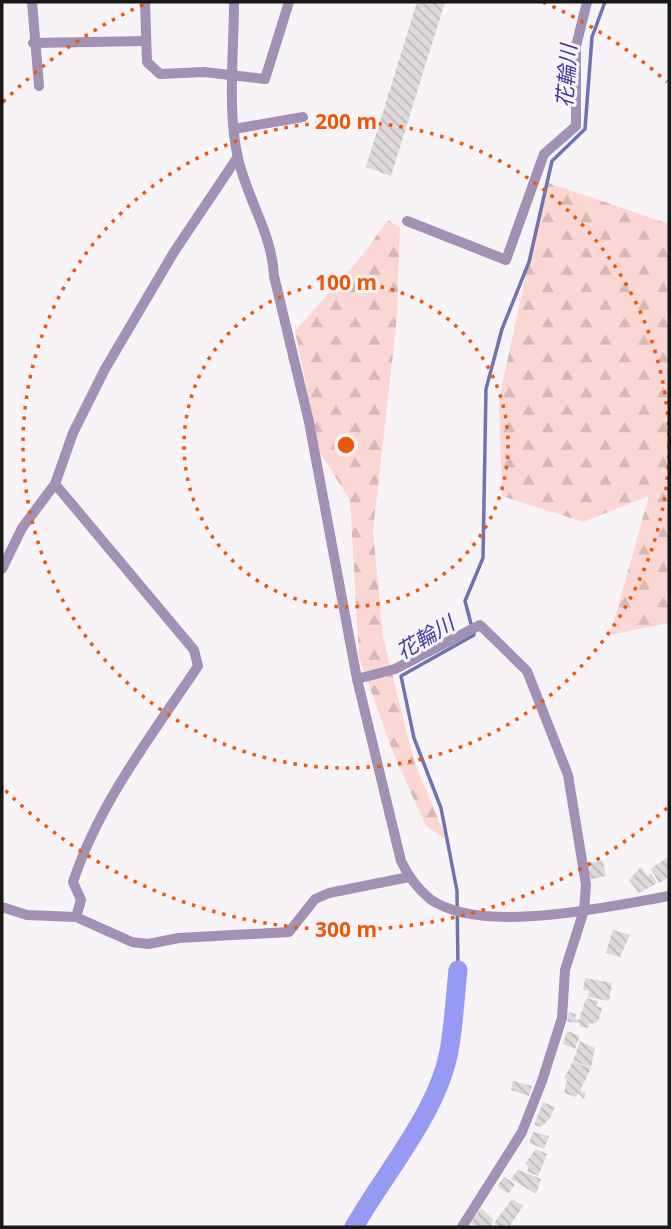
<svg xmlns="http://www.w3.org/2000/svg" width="671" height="1229" viewBox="0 0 671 1229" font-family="'Noto Sans','Noto Sans JP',sans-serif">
	<defs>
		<pattern id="forest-firs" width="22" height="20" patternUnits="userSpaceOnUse" patternTransform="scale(1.75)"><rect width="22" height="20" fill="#fbd7d3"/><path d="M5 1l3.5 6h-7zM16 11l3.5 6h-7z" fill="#d7b8b5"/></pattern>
		<pattern id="building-back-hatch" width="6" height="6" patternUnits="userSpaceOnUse" patternTransform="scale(1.75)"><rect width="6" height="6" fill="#ddd8d9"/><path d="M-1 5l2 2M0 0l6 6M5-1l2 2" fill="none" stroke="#bdb9ba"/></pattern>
	</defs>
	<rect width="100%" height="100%" fill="#f8f3f7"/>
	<g fill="url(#forest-firs)">
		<polygon points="546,182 669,224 669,623 610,635 649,496 583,522 502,496 499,399"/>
		<polygon points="388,220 400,228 397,317 373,531 383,637 414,761 447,840 426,826 394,755 359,657 350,500 320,453 295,331 361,257"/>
	</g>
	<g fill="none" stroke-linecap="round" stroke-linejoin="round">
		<polyline stroke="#7173b1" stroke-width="3.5" points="458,970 457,891 441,808 414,738 401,676 474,635 465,601 483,558 486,389 502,329 529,262 552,161 585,129 592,37 605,2"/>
		<path stroke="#979af2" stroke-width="19" d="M354 1227C384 1174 438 1112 449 1051 454 1024 455 997 458 970"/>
	</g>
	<g fill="url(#building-back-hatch)">
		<polygon points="417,2 445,2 391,176 366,167"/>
		<polygon points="669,856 669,877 659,883 651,869"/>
		<polygon points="603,861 606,876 588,880 585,863"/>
		<polygon points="641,867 647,876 651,873 657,883 639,893 629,880"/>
		<polygon points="613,930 630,935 620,957 606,953"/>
		<polygon points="585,978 612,983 609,1001 588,997 589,991 583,990"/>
		<polygon points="586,998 598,1001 596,1006 602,1008 598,1022 589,1024 588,1028 579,1026 580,1023 567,1022 569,1012 576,1014 575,1019 579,1020"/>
		<polygon points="567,1031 580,1036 575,1049 563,1044"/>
		<polygon points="580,1041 595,1048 591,1067 573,1061"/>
		<polygon points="573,1062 591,1068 580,1091 586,1093 584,1099 578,1093 576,1097 564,1093 567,1079 564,1078"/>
		<polygon points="513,1081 532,1086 529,1096 511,1090"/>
		<polygon points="543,1102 555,1107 550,1118 541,1127 534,1125"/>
		<polygon points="533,1132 549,1136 544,1149 529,1143"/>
		<polygon points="536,1149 547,1154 538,1176 527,1172 529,1166 525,1164"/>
		<polygon points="518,1170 541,1179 536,1194 511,1179"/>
		<polygon points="504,1177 515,1184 508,1194 497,1186"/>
		<polygon points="512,1199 523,1206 509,1227 500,1227 494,1223"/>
		<polygon points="481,1208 493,1219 491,1227 478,1227 471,1223"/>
	</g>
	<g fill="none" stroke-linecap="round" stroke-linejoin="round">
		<g stroke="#a290b5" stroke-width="10">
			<polyline points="32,2 39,86"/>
			<polyline points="145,2 147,62 160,74 204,72 265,79 289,2"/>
			<path d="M234 2C234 51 227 111 238 158 247 199 272 233 274 276L309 422 357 679 401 861C408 876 417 888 430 899 482 936 610 906 669 896"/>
			<polyline points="33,43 146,41"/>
			<polyline points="234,129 303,117"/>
			<polyline points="407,221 506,260 544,154 576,126 576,46 587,2"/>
			<path d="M55 484 194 650 198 666C152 735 99 803 73 882L81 900 76 917"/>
			<polyline points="2,569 22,528 55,484 73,433 105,369 174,252 237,158"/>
			<polyline points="357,679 395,669 480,625 527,671 568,775 586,885 584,910 565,970 562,1018 542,1081 522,1132 462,1227"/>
			<polyline points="2,907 27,915 76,917 132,942 148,944 179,938 289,932 315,899 329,893 409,877"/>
		</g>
	</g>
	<g fill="none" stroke="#e8590c" stroke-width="3.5" stroke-dasharray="3.5 7">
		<circle cx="346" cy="445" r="162"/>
		<circle cx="346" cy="445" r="323"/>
		<path d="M667 808A485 485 0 0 1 3 788M3 102A485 485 0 0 1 149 2M543 2A485 485 0 0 1 667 82"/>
	</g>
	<g text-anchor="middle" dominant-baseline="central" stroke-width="6" stroke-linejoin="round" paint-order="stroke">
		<g font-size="21" font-style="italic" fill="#41389d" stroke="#f8f3f7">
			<text transform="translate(566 76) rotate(-86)">花輪川</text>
			<text transform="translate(425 637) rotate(-31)">花輪川</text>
		</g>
	</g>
	<circle cx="346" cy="445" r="10" fill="#e8590c" stroke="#f8f3f7" stroke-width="3.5"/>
	<g font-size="21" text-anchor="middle" font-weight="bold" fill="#e8590c" stroke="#f8f3f7" stroke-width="6" stroke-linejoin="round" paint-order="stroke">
		<text x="346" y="129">200 m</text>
		<text x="346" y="290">100 m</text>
		<text x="346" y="937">300 m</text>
	</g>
	<rect width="671" height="1229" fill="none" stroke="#191819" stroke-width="7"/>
</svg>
